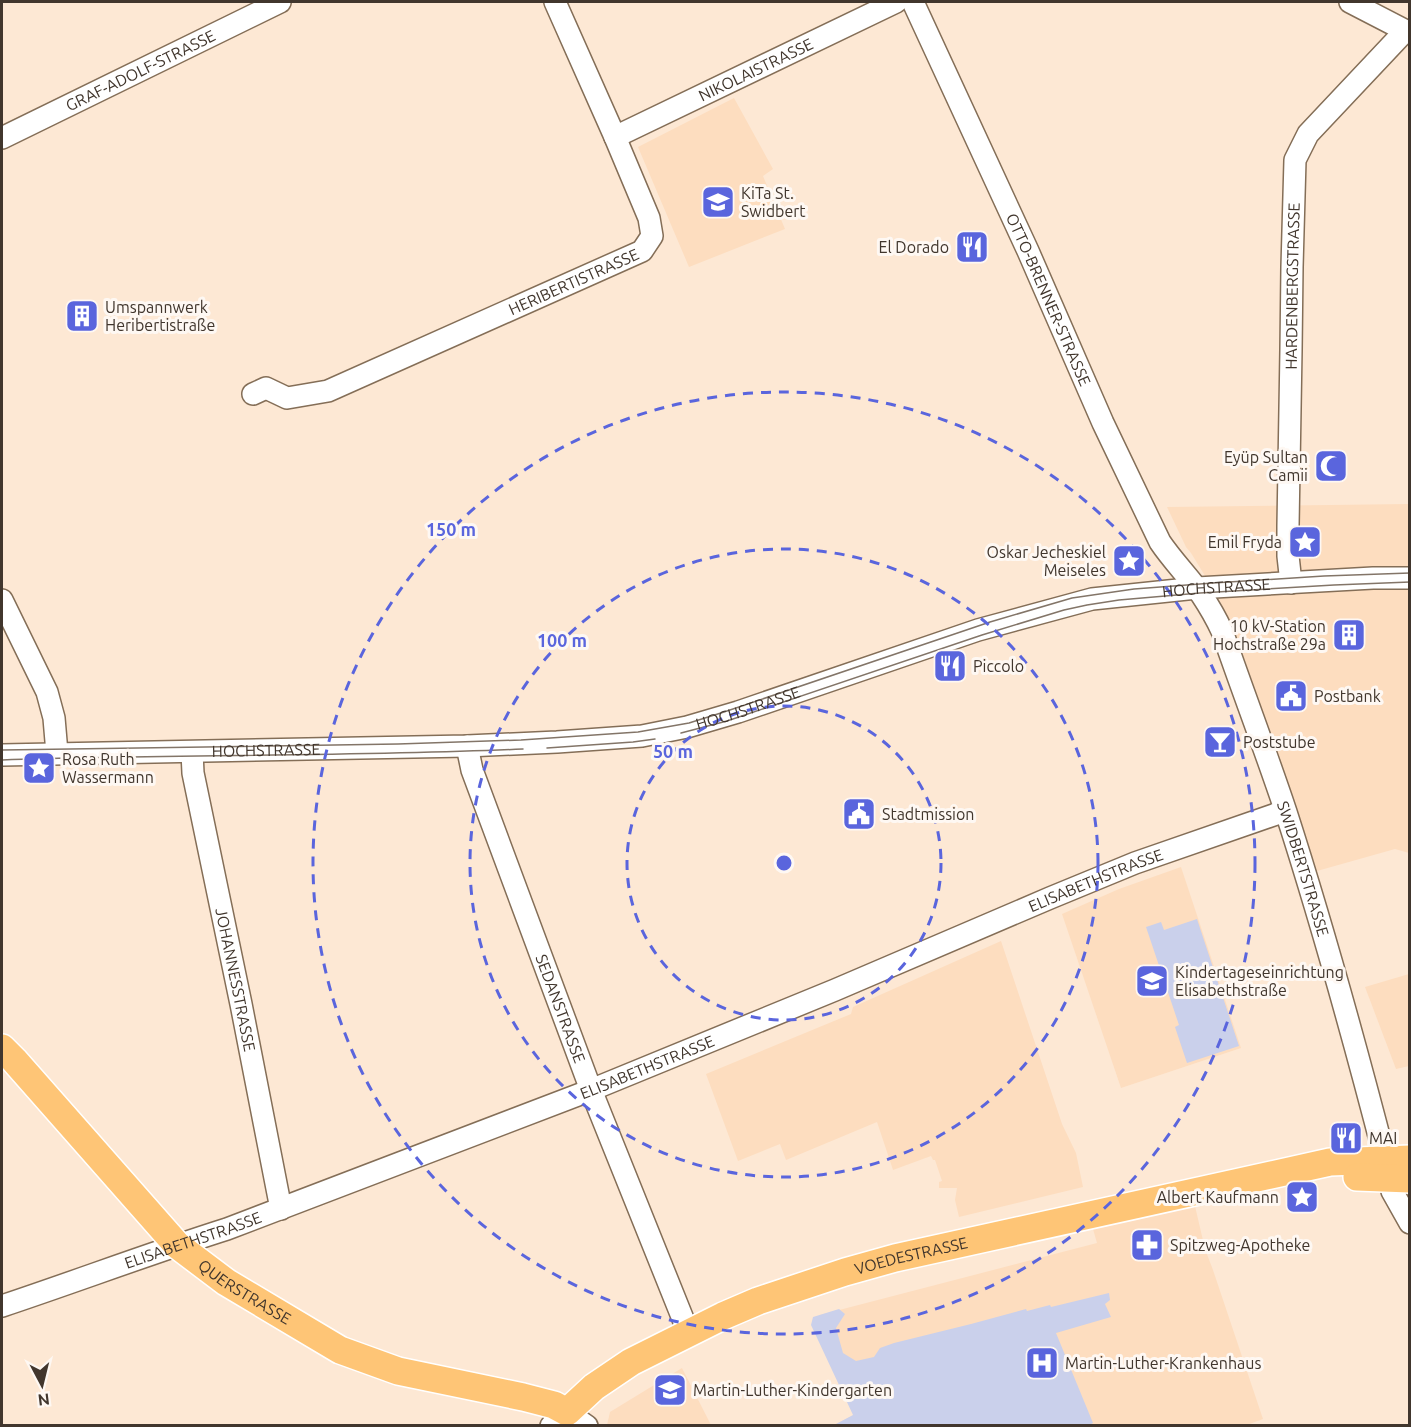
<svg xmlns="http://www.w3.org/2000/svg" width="1411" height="1427" viewBox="0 0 1411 1427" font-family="Ubuntu,sans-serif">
	<rect width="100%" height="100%" fill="#fde8d4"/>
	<g fill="#fdddbf">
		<polygon points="734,98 773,169 763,176 785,229 689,267 638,147"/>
		<polygon points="1409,504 1409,853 1395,849 1317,871 1295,803 1235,632 1218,597 1191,553 1186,547 1167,507"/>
		<polygon points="1181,867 1241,1048 1121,1088 1062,914 1119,889"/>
		<polygon points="1001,941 1062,1124 1076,1153 1083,1187 959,1217 955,1200 957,1188 939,1188 939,1182 942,1181 935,1160 933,1160 931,1156 893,1170 877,1122 786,1160 780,1144 738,1161 706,1074 851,1014 853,1007"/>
		<polygon points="1409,974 1409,1066 1396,1069 1365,987"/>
		<polygon points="1195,1206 1205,1249 1213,1270 1263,1419 1244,1426 836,1425 836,1424 860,1412 820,1315 1097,1243 1093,1229"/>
		<polygon points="682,1368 711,1425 607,1425 610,1412"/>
	</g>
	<g fill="#cad0eb">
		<polygon points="1197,919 1239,1046 1187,1063 1175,1027 1179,1025 1146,927 1161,922 1164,930"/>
		<polygon points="1109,1293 1110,1300 1105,1304 1111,1317 1056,1333 1093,1423 1087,1426 836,1425 836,1424 853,1415 811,1325 813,1317 839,1309 845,1314 836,1328 843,1353 856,1361 874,1357 880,1348 894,1343 971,1324 1026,1309 1027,1311 1050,1305 1051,1307"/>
	</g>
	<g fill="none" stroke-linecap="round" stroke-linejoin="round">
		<defs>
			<g id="minor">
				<path id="s1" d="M913 2 1028 251 1103 423 1160 542C1172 560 1188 576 1201 594 1209 606 1216 618 1222 631 1243 692 1266 752 1286 812 1323 927 1355 1043 1385 1159"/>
				<polyline points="1350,2 1410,33"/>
				<path id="s2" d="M615 137 896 2"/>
				<path id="s3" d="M2 138 280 2"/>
				<path id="s4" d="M253 394 266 388 287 398 328 391 642 251 652 236 649 218 615 137 555 2"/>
				<path id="s5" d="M1291 583 1288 556V526L1291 350 1292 267 1295 160 1308 134 1405 31"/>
				<polyline points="2,600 47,692 54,718 57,753"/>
				<path id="s6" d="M467 746 472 770 591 1090 689 1334"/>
				<path id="s7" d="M192 752 193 773 241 1004 281 1209"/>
				<path id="s8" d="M2 755 467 746 557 742 642 736 687 727 738 712 978 630 1092 599 1197 588 1373 578H1410"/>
				<polyline points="1389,1178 1392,1191 1410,1223"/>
				<path id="s9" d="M2 1306C77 1281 151 1253 227 1229L591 1090 835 990 1050 898 1135 863 1285 811"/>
				<polyline points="551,1426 567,1412 587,1426"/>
			</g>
			<g id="major">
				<path id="s10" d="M2 1048 14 1060 177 1245 226 1282 340 1350 398 1371 523 1397 554 1405 567 1412 594 1387 631 1362 723 1316 758 1301 845 1272 895 1258 1330 1162 1410 1159"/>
				<polyline points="1357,1177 1410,1179"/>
			</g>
		</defs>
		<use href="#minor" stroke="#846e57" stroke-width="24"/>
		<use href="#major" stroke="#fff" stroke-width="30"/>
		<use href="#minor" stroke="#fff" stroke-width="21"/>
		<use href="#major" stroke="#fec576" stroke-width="27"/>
		<g stroke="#837568" stroke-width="1.5">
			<polyline points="681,733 727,721 982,635 1064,610 1087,605 1119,600 1200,593 1334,585 1410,582"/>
			<polyline points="547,748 633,742 655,739"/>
			<polyline points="2,750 398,744 521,740 638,732 689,723 724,712 990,622 1072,598 1134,589 1213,583 1324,576 1410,573"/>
			<path d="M2 760C175 754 349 757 523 749"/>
		</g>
	</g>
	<g fill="none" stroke="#5a65dd" stroke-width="3" stroke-dasharray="10 8">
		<circle cx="784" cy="863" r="157"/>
		<circle cx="784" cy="863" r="314"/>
		<circle cx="784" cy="863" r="471"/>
	</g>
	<defs>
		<symbol id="school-square" viewBox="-11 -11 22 22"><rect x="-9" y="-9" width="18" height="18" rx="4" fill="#5a65dd" stroke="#fef8f3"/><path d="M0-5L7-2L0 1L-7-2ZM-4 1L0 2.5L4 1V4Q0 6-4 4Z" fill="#fff"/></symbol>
		<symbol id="restaurant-square" viewBox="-11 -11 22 22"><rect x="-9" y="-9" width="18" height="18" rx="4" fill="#5a65dd" stroke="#fef8f3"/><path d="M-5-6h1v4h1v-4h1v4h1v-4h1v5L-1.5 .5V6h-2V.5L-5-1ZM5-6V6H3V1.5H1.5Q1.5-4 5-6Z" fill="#fff"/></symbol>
		<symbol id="building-square" viewBox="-11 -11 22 22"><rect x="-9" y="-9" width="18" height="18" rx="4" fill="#5a65dd" stroke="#fef8f3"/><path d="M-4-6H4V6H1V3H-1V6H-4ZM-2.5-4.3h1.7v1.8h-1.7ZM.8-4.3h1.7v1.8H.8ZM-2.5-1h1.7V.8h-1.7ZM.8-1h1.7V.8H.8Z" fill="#fff"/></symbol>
		<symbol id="mosque-square" viewBox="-11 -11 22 22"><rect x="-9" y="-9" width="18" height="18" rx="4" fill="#5a65dd" stroke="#fef8f3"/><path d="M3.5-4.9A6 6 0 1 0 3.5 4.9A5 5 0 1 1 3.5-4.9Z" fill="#fff"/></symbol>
		<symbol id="sight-square" viewBox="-11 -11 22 22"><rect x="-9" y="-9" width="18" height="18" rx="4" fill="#5a65dd" stroke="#fef8f3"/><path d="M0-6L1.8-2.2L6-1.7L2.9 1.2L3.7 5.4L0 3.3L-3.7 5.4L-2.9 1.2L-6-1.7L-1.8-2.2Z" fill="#fff"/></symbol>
		<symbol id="civic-square" viewBox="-11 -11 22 22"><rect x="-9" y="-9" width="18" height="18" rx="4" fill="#5a65dd" stroke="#fef8f3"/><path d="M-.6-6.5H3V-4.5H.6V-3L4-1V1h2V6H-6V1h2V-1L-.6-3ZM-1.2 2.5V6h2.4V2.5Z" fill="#fff"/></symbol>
		<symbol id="bar-square" viewBox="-11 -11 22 22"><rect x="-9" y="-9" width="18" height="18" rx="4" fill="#5a65dd" stroke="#fef8f3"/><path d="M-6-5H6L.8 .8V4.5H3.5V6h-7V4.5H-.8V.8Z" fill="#fff"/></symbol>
		<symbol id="pharmacy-square" viewBox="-11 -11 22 22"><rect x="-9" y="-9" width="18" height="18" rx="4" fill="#5a65dd" stroke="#fef8f3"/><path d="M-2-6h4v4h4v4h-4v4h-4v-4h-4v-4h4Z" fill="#fff"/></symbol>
		<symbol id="hospital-square" viewBox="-11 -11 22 22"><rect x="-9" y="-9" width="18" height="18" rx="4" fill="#5a65dd" stroke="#fef8f3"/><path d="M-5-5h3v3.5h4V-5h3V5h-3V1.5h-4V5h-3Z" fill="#fff"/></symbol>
	</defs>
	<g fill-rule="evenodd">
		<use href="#school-square" x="699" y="183" width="38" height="38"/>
		<use href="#restaurant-square" x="953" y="228" width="38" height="38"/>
		<use href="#building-square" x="63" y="297" width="38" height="38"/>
		<use href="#mosque-square" x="1312" y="447" width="38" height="38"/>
		<use href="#sight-square" x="1286" y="523" width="38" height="38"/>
		<use href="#sight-square" x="1110" y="542" width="38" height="38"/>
		<use href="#building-square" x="1330" y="616" width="38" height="38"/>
		<use href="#restaurant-square" x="931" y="647" width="38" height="38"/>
		<use href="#civic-square" x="1272" y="677" width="38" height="38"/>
		<use href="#bar-square" x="1201" y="723" width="38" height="38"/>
		<use href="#sight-square" x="20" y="749" width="38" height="38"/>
		<use href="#civic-square" x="840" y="795" width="38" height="38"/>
		<use href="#school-square" x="1133" y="962" width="38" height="38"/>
		<use href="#restaurant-square" x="1327" y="1119" width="38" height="38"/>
		<use href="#sight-square" x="1283" y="1178" width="38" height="38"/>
		<use href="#pharmacy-square" x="1128" y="1226" width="38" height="38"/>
		<use href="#hospital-square" x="1023" y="1344" width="38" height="38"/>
		<use href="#school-square" x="651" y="1371" width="38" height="38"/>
	</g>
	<g text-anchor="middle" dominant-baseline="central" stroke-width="6" stroke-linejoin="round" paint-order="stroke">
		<g font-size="16" fill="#41362d" stroke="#fef8f3">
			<text stroke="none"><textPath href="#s2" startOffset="156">NIKOLAISTRASSE</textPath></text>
			<text stroke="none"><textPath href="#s3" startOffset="154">GRAF-ADOLF-STRASSE</textPath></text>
			<text stroke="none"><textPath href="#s4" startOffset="348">HERIBERTISTRASSE</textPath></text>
			<text stroke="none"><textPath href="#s5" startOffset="297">HARDENBERGSTRASSE</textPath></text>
			<text stroke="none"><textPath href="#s1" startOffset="327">OTTO-BRENNER-STRASSE</textPath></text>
			<text stroke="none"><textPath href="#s8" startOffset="1236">HOCHSTRASSE</textPath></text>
			<text stroke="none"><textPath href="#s8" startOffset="750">HOCHSTRASSE</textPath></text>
			<text stroke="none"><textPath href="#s8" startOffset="264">HOCHSTRASSE</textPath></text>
			<text stroke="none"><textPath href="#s1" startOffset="954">SWIDBERTSTRASSE</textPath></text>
			<text stroke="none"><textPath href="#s9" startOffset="1174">ELISABETHSTRASSE</textPath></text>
			<text stroke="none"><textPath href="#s7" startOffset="232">JOHANNESSTRASSE</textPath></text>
			<text stroke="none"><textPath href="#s6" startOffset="279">SEDANSTRASSE</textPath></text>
			<text stroke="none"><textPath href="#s9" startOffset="688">ELISABETHSTRASSE</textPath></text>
			<text stroke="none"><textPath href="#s9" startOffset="202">ELISABETHSTRASSE</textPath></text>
			<text stroke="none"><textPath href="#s10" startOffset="1076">VOEDESTRASSE</textPath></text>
			<text stroke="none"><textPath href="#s10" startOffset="346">QUERSTRASSE</textPath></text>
		</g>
		<g font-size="16" fill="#41362d" stroke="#fef8f3" text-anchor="start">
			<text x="741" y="193">KiTa St.<tspan x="741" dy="18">Swidbert</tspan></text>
			<text x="949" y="247" text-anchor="end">El Dorado</text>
			<text x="105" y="307">Umspannwerk<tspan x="105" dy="18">Heribertistraße</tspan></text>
			<text x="1308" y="457" text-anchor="end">Eyüp Sultan<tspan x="1308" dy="18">Camii</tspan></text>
			<text x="1282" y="542" text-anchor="end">Emil Fryda</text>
			<text x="1106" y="552" text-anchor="end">Oskar Jecheskiel<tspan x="1106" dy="18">Meiseles</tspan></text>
			<text x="1326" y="626" text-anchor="end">10 kV-Station<tspan x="1326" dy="18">Hochstraße 29a</tspan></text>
			<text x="973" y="666">Piccolo</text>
			<text x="1314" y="696">Postbank</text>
			<text x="1243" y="742">Poststube</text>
			<text x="62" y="759">Rosa Ruth<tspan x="62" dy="18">Wassermann</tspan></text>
			<text x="882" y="814">Stadtmission</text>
			<text x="1175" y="972">Kindertageseinrichtung<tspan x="1175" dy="18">Elisabethstraße</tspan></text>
			<text x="1369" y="1138">MAI</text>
			<text x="1279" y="1197" text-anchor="end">Albert Kaufmann</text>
			<text x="1170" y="1245">Spitzweg-Apotheke</text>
			<text x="1065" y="1363">Martin-Luther-Krankenhaus</text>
			<text x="693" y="1390">Martin-Luther-Kindergarten</text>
		</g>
	</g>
	<circle cx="784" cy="863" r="9" fill="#5a65dd" stroke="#fef8f3" stroke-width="3"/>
	<g font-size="18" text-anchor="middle" font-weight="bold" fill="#5a65dd" stroke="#fef8f3" stroke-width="6" stroke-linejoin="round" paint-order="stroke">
		<text x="451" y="536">150 m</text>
		<text x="562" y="647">100 m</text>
		<text x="673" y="758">50 m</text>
	</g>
	<rect width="1411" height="1427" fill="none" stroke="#41362d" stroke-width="6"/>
	<g transform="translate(42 1385) rotate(173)" stroke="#fef8f3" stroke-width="4.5" paint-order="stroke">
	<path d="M0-4.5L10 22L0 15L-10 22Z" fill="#41362d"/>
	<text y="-9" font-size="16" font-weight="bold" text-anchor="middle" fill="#41362d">N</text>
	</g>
</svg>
